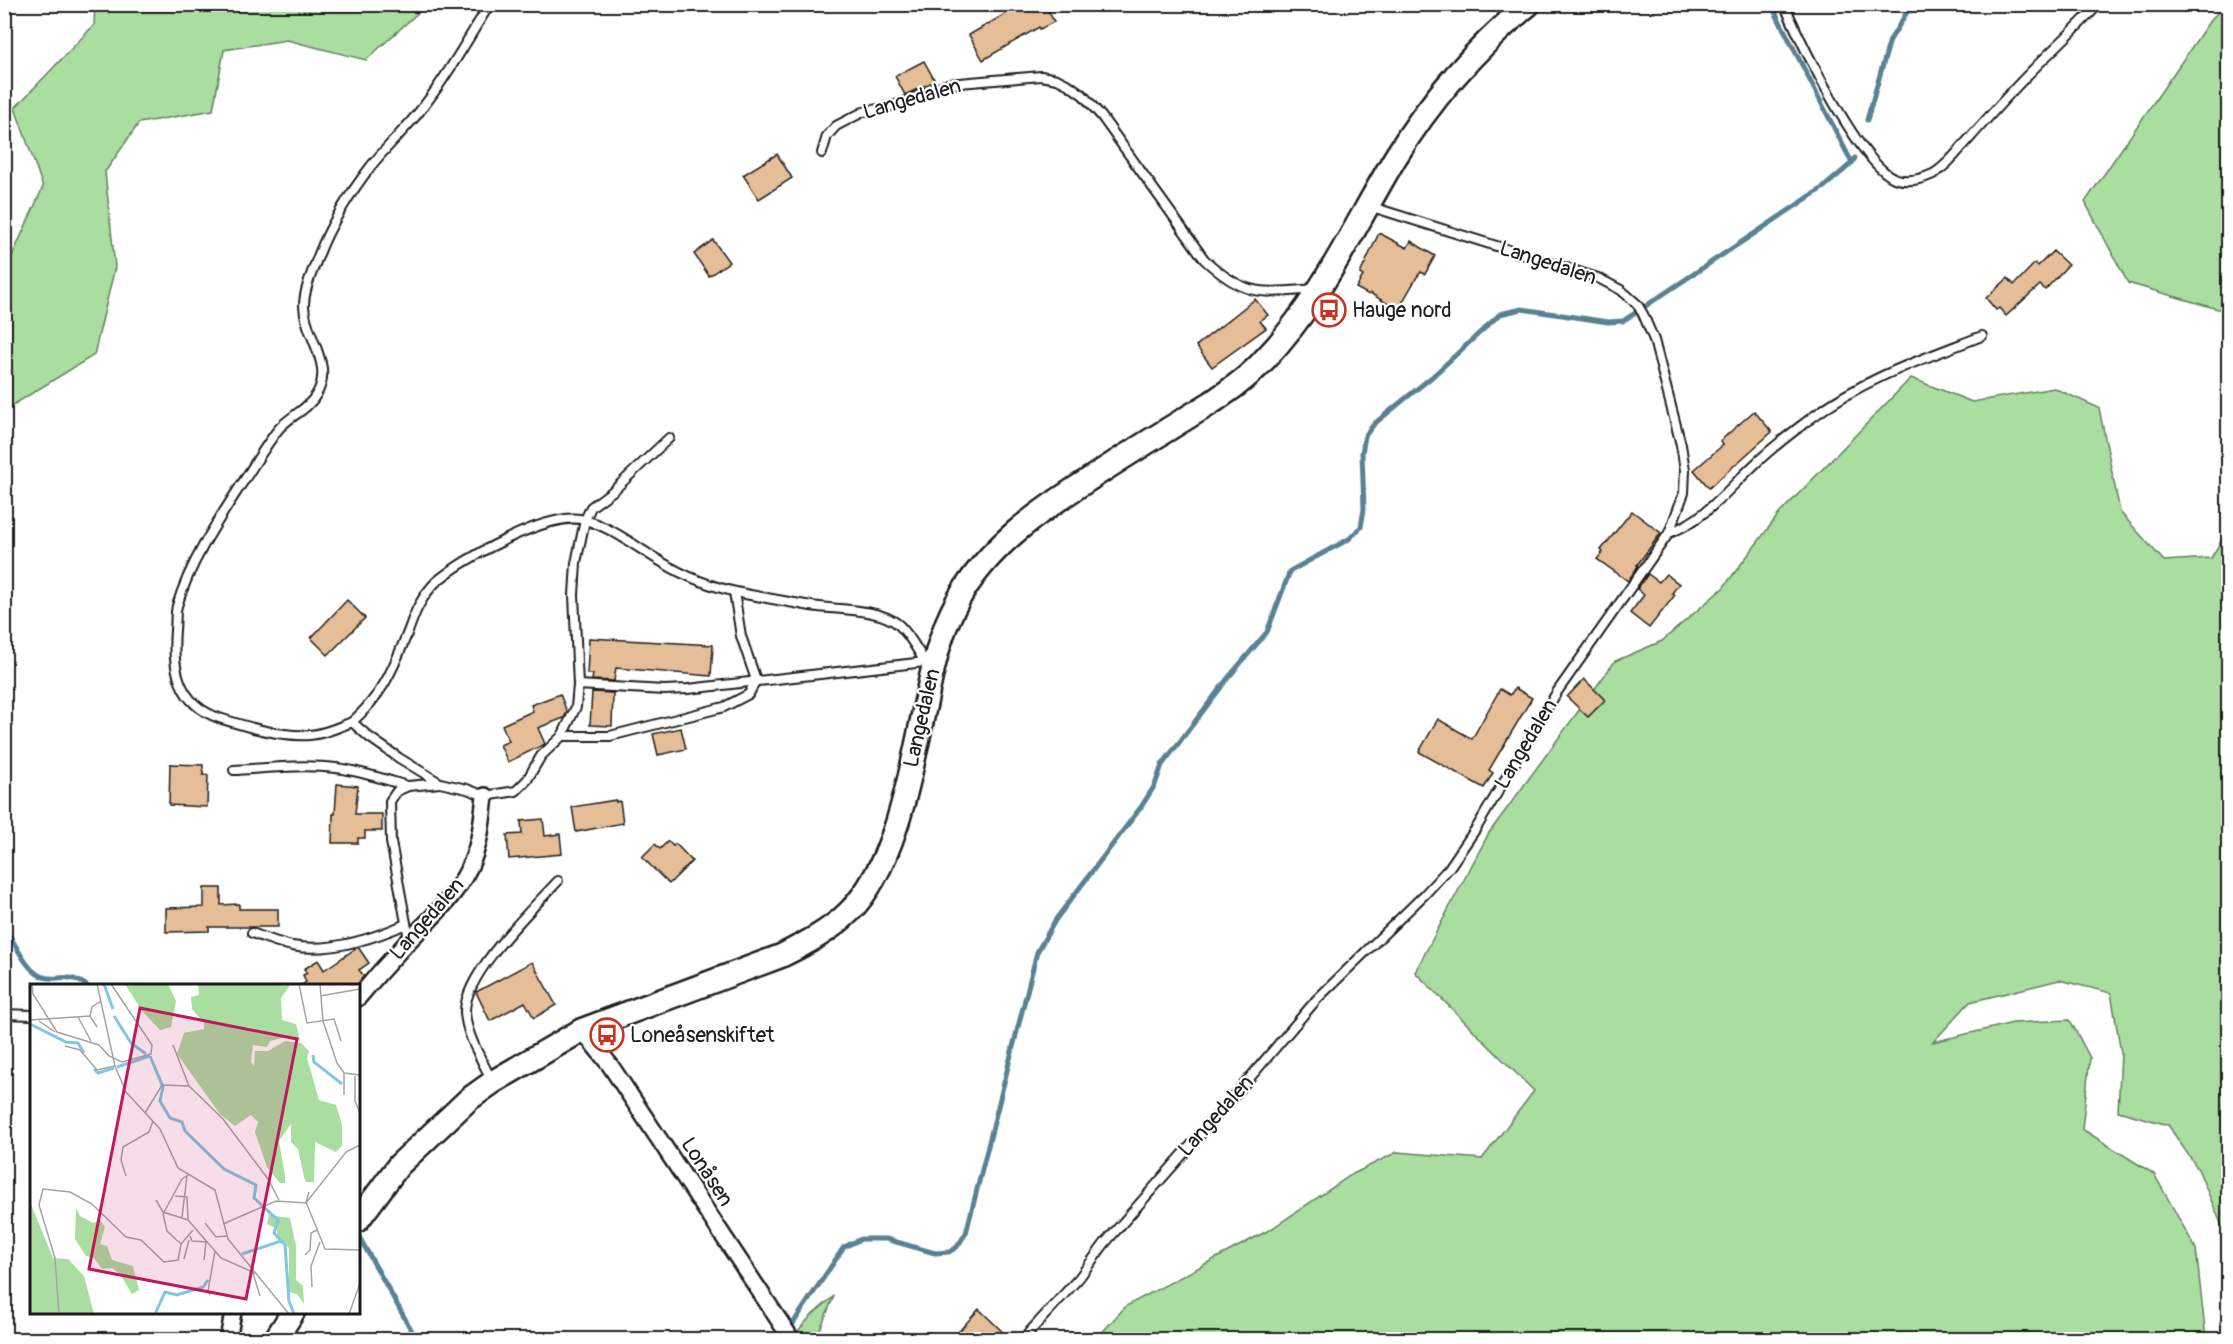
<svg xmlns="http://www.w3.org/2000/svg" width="2233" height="1344" viewBox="0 0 2233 1344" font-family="Pangolin,sans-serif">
	<rect width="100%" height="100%" fill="#fff"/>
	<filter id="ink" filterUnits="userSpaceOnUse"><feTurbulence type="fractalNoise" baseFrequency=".0167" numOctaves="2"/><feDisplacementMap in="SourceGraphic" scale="12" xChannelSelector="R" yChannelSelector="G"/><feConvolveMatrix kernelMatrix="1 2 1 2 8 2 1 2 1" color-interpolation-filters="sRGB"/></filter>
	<g filter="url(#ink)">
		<g fill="#a9dea0" stroke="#627d5e" stroke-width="1.5">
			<polygon points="95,5 419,4 422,9 366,60 287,40 224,50 213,110 139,123 105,172 115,267 94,355 5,410 5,268 8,265 43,187 15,108 94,25"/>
			<polygon points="2226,5 2228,5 2228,307 2218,309 2128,283 2085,202 2211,19"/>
			<polygon points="1911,378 1972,402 2054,388 2099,408 2120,512 2164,561 2211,558 2228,530 2228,1240 2198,1169 2168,1125 2118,1111 2121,1053 2111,993 2059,980 1970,1002 1933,1042 2013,1023 2070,1020 2090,1058 2082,1129 2154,1174 2196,1249 2206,1339 1095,1340 1126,1306 1271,1229 1351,1175 1397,1152 1482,1159 1534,1091 1415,972 1489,833 1615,661 1662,641 1723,588 1779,514"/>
			<polygon points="834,1296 816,1339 790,1340 811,1316"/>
		</g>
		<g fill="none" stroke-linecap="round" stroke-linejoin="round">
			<g stroke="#598293" stroke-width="5">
				<polyline points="1771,4 1852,163"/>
				<polyline points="1867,120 1890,40 1912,4"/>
				<path d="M4 927C14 941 26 970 41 976 56 983 66 970 87 986"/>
				<polyline points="358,1235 417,1340"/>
				<polyline points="782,1340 844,1247 861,1239 886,1239 935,1253 949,1252 957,1247 966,1233 1037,952 1056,919 1141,807 1155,785 1162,765 1228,678 1267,632 1290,571 1349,539 1361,527 1364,509 1362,453 1365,436 1374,424 1433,376 1500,314 1522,309 1608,322 1623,321 1824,187 1852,163 1855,158"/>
			</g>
		</g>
		<g fill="#e5bd96" stroke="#1c1c1c" stroke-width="1.5">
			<polygon points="1002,4 1045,4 1054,22 1040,29 1039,27 983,60 969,35 1007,13"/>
			<polygon points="924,61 935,81 905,95 895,76"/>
			<polygon points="777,154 792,178 759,199 743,175"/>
			<polygon points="1379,233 1407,248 1411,241 1435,256 1425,274 1421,272 1417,277 1398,310 1370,293 1369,295 1356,288 1363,276 1360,274"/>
			<polygon points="713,240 729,262 709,276 694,254"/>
			<polygon points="2053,251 2068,265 2045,290 2040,285 2006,316 1999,308 1996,310 1986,298 2008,278 2014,285 2035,263 2038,266"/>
			<polygon points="1255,299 1268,315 1260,321 1266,328 1212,367 1196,346"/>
			<polygon points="1754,411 1772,432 1709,488 1694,470 1723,445 1720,441"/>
			<polygon points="1632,511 1661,533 1637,565 1638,566 1628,581 1597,559 1603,552 1601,550"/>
			<polygon points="1648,574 1659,582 1666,574 1679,584 1672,593 1675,595 1649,628 1630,613 1644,595 1637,589"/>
			<polygon points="347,600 365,618 328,655 311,638"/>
			<polygon points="589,638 713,645 711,676 616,668 614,681 592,680 593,674 587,674"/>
			<polygon points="1584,679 1605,700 1588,717 1567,697"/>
			<polygon points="1515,688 1532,698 1489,770 1493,773 1484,788 1419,752 1438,719 1472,739 1500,689 1510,695"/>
			<polygon points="592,692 613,693 612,726 590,725"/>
			<polygon points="560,694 567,712 564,718 538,728 545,744 508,762 500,745 509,741 502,725 533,711 531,705"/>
			<polygon points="681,728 686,749 658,755 653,734"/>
			<polygon points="170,764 203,765 203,775 208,775 207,807 169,805"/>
			<polygon points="337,784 358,786 355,814 382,814 382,831 365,831 365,838 358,838 358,843 332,843 333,814 335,814"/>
			<polygon points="616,800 616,802 620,801 623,823 576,832 572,807"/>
			<polygon points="543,819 545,836 560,834 562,854 509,859 507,835 522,834 521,821"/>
			<polygon points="668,841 673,846 676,844 692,861 669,884 642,857 655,844 660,849"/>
			<polygon points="204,888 221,888 221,905 239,904 239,909 278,909 278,927 209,927 209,931 166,932 166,908 204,907"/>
			<polygon points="358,947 369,963 359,970 364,976 356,986 300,986 306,982 303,975 307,973 304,969 318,960 324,970"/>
			<polygon points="532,962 556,1005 534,1018 525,1002 490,1021 476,992"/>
			<polygon points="979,1309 1011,1340 951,1340"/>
		</g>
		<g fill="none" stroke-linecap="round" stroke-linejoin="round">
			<defs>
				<g id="service">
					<path d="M490 4C468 38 448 76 423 107 407 128 387 146 371 166 351 192 331 223 319 254 313 270 304 289 304 306 305 337 335 365 316 395 307 411 287 417 277 431 264 448 253 467 241 485 217 522 190 562 177 606 175 613 176 622 175 630 172 668 178 704 219 718 248 727 280 737 310 735 325 734 339 727 352 722L369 737 399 758 440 783 467 789 485 796 516 791 527 780 541 756 562 736 576 707 578 685 574 595 576 563 585 520 591 507 614 490 669 438"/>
					<path d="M1784 4C1800 40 1861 169 1897 179 1908 182 1922 179 1933 174 1947 166 1958 151 1969 139 1985 121 2001 103 2018 85 2044 57 2073 32 2099 4"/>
					<path d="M822 153 827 136 836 126 863 112 896 105 948 84 1041 76 1057 79 1069 85 1083 95 1102 117 1204 259C1245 298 1262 293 1315 289"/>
					<path d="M1669 533C1705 520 1727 490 1754 465 1772 447 1794 431 1814 416 1865 378 1923 359 1982 336"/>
					<polyline points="578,685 664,690 688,689 925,662"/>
					<path d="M352 722C381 696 391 674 405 639 410 628 413 616 419 605 423 598 429 589 435 583 462 559 550 510 585 520 613 528 636 547 660 561 685 577 716 588 745 594 767 598 789 602 811 606 836 610 880 608 899 625 910 635 917 650 925 662L932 664"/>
					<polyline points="562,736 610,736 724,707 749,694 756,680 741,636 734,592"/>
					<path d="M234 770C268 768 302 764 336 768 360 771 384 779 407 786"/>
					<path d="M252 933C265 938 279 943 292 946 329 953 372 939 406 924"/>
					<polyline points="409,939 391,842 390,801 397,791 408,786 440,783"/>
					<polyline points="4,1014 32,1015"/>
					<path d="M492 1081C482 1060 466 1035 465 1012 464 974 532 909 558 881"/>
					<polyline points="1022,1340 1079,1278 1105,1243 1236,1094 1317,999 1425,894 1449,868 1477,827 1557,692 1669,533 1684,493 1685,470 1681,445 1654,340 1643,314 1637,304 1621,290 1598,278 1369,206"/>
				</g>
				<g id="minor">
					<path d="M358 998C372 981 386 965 401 949 425 923 453 901 469 868 480 846 482 821 485 796"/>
					<polyline points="582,1030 610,1065 792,1340"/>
					<polyline points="228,1340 233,1312"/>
				</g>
				<g id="secondary">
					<path d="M358 1220 399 1165 469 1099 493 1082 582 1030 781 956C805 944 830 931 849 912 897 865 912 765 926 701 933 667 940 632 957 602 987 547 1037 513 1088 480 1129 453 1170 428 1211 403 1230 390 1249 377 1264 360 1320 302 1354 227 1395 158 1430 101 1477 47 1529 4"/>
					<polyline points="275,1340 293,1312"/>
				</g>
			</defs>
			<use href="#service" stroke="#1c1c1c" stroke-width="12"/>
			<use href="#minor" stroke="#1c1c1c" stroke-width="20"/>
			<use href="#secondary" stroke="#1c1c1c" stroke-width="27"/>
			<use href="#service" stroke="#fff" stroke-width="8"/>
			<use href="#minor" stroke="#fff" stroke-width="15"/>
			<use href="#secondary" stroke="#fff" stroke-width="22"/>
		</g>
	</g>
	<defs>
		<symbol id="bus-ring" viewBox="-11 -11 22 22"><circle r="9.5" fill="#fff" stroke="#c8321e" stroke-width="1.5"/><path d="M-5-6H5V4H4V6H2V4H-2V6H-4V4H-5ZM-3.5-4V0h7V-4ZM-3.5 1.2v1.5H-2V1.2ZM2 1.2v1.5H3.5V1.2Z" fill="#c8321e"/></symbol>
	</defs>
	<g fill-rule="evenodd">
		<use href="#bus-ring" x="1310" y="291" width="38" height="38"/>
		<use href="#bus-ring" x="588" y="1016" width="38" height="38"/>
	</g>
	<g text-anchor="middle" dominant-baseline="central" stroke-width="4.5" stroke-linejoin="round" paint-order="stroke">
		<g font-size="21" fill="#1c1c1c" stroke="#fff">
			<text transform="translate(912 99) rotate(-16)">Langedalen</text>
			<text transform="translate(1548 263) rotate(18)">Langedalen</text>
			<text transform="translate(922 718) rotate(-77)">Langedalen</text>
			<text transform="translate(1526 744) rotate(-59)">Langedalen</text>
			<text transform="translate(427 919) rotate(-49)">Langedalen</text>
			<text transform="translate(1216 1116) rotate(-48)">Langedalen</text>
			<text transform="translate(707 1172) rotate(57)">Lonåsen</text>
		</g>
		<g font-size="21" fill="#1c1c1c" stroke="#fff" text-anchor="start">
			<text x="1352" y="310">Hauge nord</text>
			<text x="630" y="1035">Loneåsenskiftet</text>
		</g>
	</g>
	<g transform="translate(30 984)">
		<rect width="330" height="330" fill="#fff"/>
		<path d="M95 0H138L146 17 141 43 130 46 112 27ZM168 0H261L251 14 252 36 266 40 270 57 256 53 240 57 237 63 223 61 221 78 224 82 225 67H238L255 57 271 59 279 67 277 74 289 116 306 121 312 141V162L306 168 285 158 284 198H276L274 193 268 165 261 158V140L249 157 255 192V199H250L237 183 225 148 228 138 221 131 205 142 190 130 147 70 154 49 174 45V39L162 25 161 13 169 11ZM229 217 245 232 260 234 266 262V296L273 302 274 320 267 310 259 308V264L247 252V245L237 240 239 231ZM0 218 23 274 38 275 54 292 64 330H0ZM46 224 50 232 63 239 70 236 75 243 70 260 77 262 82 276 103 282 109 306 102 310 90 290 82 284 72 285 64 274 56 272 45 255Z" fill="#a9dea0"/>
		<path fill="none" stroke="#81c6e2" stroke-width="3" d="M74 0 83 25M84 32 101 59 116 70M0 40 36 58 48 59 54 69M283 71 284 78 312 100M120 72 133 103 130 117 140 134 152 138 155 147 194 185 226 201 224 214 248 236 244 249 251 257M87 83 120 72M64 85 68 89 84 84M212 270 251 257 255 261 259 317 264 330M125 330 135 308 147 311 173 303 178 296"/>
		<path fill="none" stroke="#a4a4a4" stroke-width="1.5" d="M2 0 3 10 27 48 69 61 79 72 92 78 121 70 122 61 81 0M67 0 85 82 96 108 130 145 148 184 185 206 198 255 259 330M269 0 277 39 304 35 311 57M290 0 293 37 307 79 314 89 330 91M290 12 330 5M60 32 62 23 71 17M48 33 61 57M0 36 60 32 67 43M9 37 25 48M143 61 159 102M35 62 50 66 67 86 85 82M325 92V117L330 129M314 111V89M115 129 132 101 159 102 193 135 238 195 249 216M96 192 91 176 93 163 119 148 123 137M279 208 276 218 295 265 330 266M145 212 157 213 158 236M126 216 133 228 158 236 191 274 227 290M152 233 157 192M175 239 186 253 197 252M193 240 246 217 276 219 316 168 330 161M160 252 162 257 178 258M151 260 137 247 133 230 152 195 158 191M275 271 280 266 281 249 287 246M154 275 159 256M174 276 176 258M223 289 230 312M282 303 281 282 290 258M180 311 178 307 185 267M29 330 25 274 9 221 13 205 40 208 62 220 96 253 111 256 134 278 148 276 151 260 163 246M319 330 330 299"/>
		<path fill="#c2185b" fill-opacity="0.15" stroke="#c2185b" stroke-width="3" d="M110 24 267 55 216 315 59 285Z"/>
		<rect width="330" height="330" fill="none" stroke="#1c1c1c" stroke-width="3"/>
	</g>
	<rect width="2233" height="1344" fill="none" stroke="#fff" stroke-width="24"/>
	<rect x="12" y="12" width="2209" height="1320" fill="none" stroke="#1c1c1c" stroke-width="2" filter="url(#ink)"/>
</svg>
